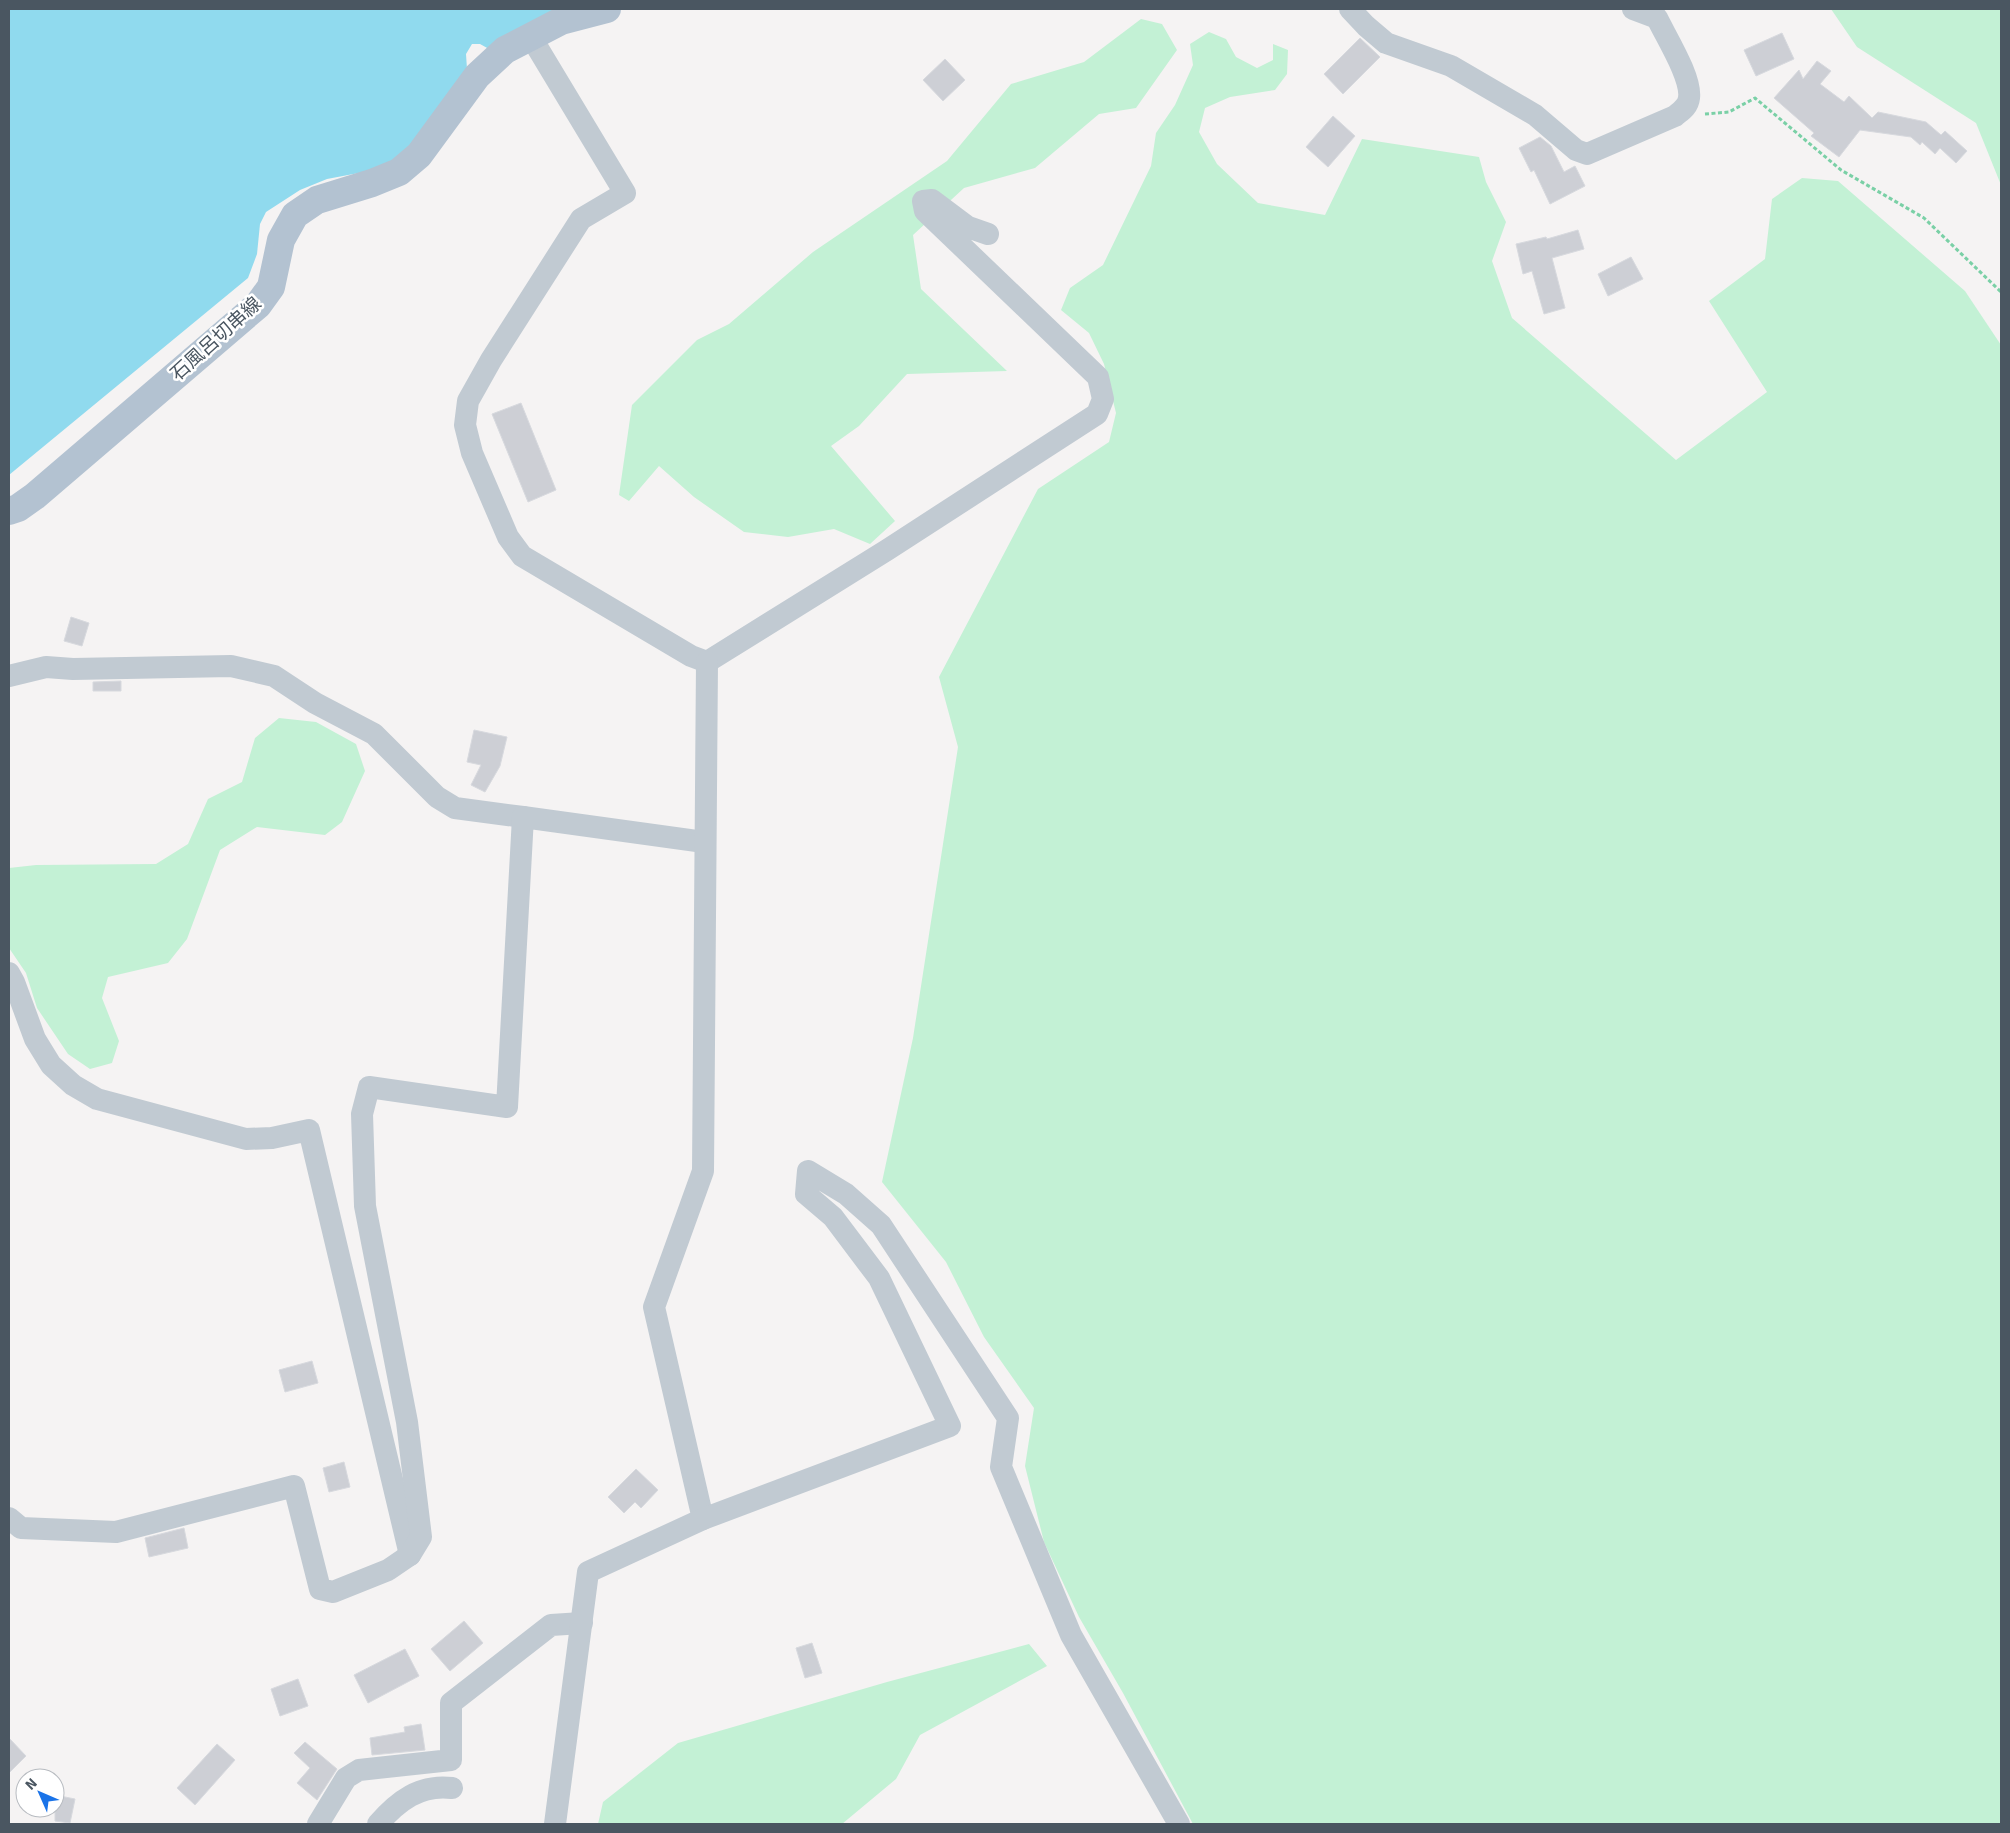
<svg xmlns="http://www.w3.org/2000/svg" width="2010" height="1833" viewBox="0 0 2010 1833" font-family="Signika,'Noto Sans JP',sans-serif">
	<rect width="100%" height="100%" fill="#f5f3f3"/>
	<g fill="#c3f1d5">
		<polygon points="1831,9 2001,9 2001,185 1976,123 1857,47"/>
		<polygon points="1141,19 1162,24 1177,50 1136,108 1099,114 1035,168 964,188 913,235 921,289 1007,371 907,374 859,426 831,446 895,521 870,544 834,529 788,537 744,532 694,497 659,466 629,501 619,495 632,405 697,340 729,324 813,252 947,161 1011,84 1084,62"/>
		<polygon points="1209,32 1226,39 1236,57 1257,68 1273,60 1273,44 1288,50 1287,74 1275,90 1230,97 1205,108 1199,132 1217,164 1258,203 1325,215 1362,139 1479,157 1486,182 1506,222 1492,261 1512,318 1676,460 1767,392 1709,301 1765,259 1772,199 1802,178 1838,181 1965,291 2001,345 2001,1824 1193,1824 1123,1693 1079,1617 1044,1542 1025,1466 1034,1408 984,1337 946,1262 882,1182 913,1038 958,747 939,677 1038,489 1109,442 1116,413 1104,364 1089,333 1061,310 1070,288 1103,265 1151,166 1156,133 1175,105 1193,65 1190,44"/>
		<polygon points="279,718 316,722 356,744 365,771 342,822 325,835 257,827 220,850 187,939 168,963 108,977 102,998 119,1041 112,1063 90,1069 68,1054 37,1008 26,973 9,948 9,868 36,865 156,864 188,844 208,799 242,782 255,738"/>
		<polygon points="1029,1644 1047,1666 920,1735 896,1779 842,1824 598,1824 603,1802 678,1743 887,1682"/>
	</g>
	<polygon fill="#90daee" points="9,9 561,9 489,49 480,44 472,44 466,54 467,69 413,145 394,161 364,172 327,179 300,190 266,212 260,224 257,254 248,278 9,475"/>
	<g fill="#cdcfd5" stroke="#d7d9de">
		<polygon points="1782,33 1794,59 1756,76 1744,50"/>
		<polygon points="1360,38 1380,57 1343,94 1324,74"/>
		<polygon points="945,59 965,80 943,101 923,80"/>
		<polygon points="1817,61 1831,71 1820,84 1844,102 1849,96 1872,118 1878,112 1926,122 1941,135 1945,131 1967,151 1956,163 1940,148 1935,154 1922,142 1920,145 1911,137 1860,130 1839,157 1811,136 1814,133 1774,98 1799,70 1803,79"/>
		<polygon points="1333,116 1355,136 1328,167 1306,147"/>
		<polygon points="1540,137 1551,146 1564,172 1575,166 1585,186 1550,204 1534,170 1531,172 1519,148"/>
		<polygon points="1578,230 1584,249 1552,258 1565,308 1544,314 1532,271 1523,274 1516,244 1546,237 1547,239"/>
		<polygon points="1631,257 1643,279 1608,296 1598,274"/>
		<polygon points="521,403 556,490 528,502 492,414"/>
		<polygon points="71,617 89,623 82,646 64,641"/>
		<polygon points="121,681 121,691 93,691 93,682"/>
		<polygon points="474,730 507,737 500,766 485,792 471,785 481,765 467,762"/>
		<polygon points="312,1361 318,1383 285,1392 279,1370"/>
		<polygon points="344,1462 350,1487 329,1492 323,1468"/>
		<polygon points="636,1469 658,1490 641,1508 635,1502 624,1513 608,1497"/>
		<polygon points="184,1528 188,1548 149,1557 145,1538"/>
		<polygon points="464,1621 483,1643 450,1671 431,1649"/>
		<polygon points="812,1643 822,1673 805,1678 796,1648"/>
		<polygon points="405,1649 419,1676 368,1703 354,1675"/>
		<polygon points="298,1679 308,1706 280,1716 271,1689"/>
		<polygon points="421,1724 425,1750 372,1755 370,1738 405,1732 404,1727"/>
		<polygon points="9,1738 26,1756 9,1773"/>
		<polygon points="305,1742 337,1769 317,1800 297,1783 310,1768 294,1753"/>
		<polygon points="217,1744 235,1760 195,1805 177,1788"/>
		<polygon points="55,1795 75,1799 70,1823 55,1821"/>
	</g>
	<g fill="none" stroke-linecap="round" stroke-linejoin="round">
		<polyline stroke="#7ad0a6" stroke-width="3" stroke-dasharray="4 2.5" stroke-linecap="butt" points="1705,114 1729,112 1755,98 1841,170 1924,218 2001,292"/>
		<g stroke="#c1cad2" stroke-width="22">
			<path d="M1350 9 1366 26 1386 43 1451 66 1535 115 1576 150 1587 154 1675 116C1681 111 1688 107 1689 98 1692 78 1666 37 1657 18L1633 9"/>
			<polyline points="531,37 625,193 581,219 491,360 468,401 465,425 472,453 508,537 522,556 691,656 707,662"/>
			<polyline points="707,662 887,550 1097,414 1103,399 1098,377 925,211 923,201 932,200 968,227 988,234"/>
			<polyline points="9,676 46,667 73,669 231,666 274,676 315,703 374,734 437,797 455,808 523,817"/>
			<polyline points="9,973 14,982 35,1039 51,1065 73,1085 97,1099 246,1139 272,1138 309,1130 410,1555"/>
			<polyline points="9,1518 21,1528 116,1532 294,1486 320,1589 333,1592 388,1570 410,1555 421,1537 407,1422 365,1206 362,1114 369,1087 507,1107 523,817 704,842"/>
			<polyline points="703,1519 654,1307 703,1171 707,662"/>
			<polyline points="318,1824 346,1778 359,1770 451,1760 451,1703 551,1625 582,1623"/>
			<path d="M378 1824C398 1801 420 1784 452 1788"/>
			<polyline points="555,1824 588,1572 703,1519 950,1426 879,1278 833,1217 806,1194 808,1171 846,1194 881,1225 1008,1418 1001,1467 1071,1635 1179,1824"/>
		</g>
		<polyline stroke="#b3c2d1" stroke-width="28" points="9,511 18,508 35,496 258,305 271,287 281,240 295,215 317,200 372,183 399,172 419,155 477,76 505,50 561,21 607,9"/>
	</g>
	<g text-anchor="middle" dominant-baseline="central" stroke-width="5" stroke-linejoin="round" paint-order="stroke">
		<g font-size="19" fill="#4a5661" stroke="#fff">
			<text transform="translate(216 339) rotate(-42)">石風呂切串線</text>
		</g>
	</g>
	<rect width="2010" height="1833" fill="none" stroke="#4a5661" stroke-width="20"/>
	<g transform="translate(40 1793) rotate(315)"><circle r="24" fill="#ffffff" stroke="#b7bbc0"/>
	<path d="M0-4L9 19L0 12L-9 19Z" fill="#1a73e8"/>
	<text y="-8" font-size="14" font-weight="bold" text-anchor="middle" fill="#4a5661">N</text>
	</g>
</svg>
